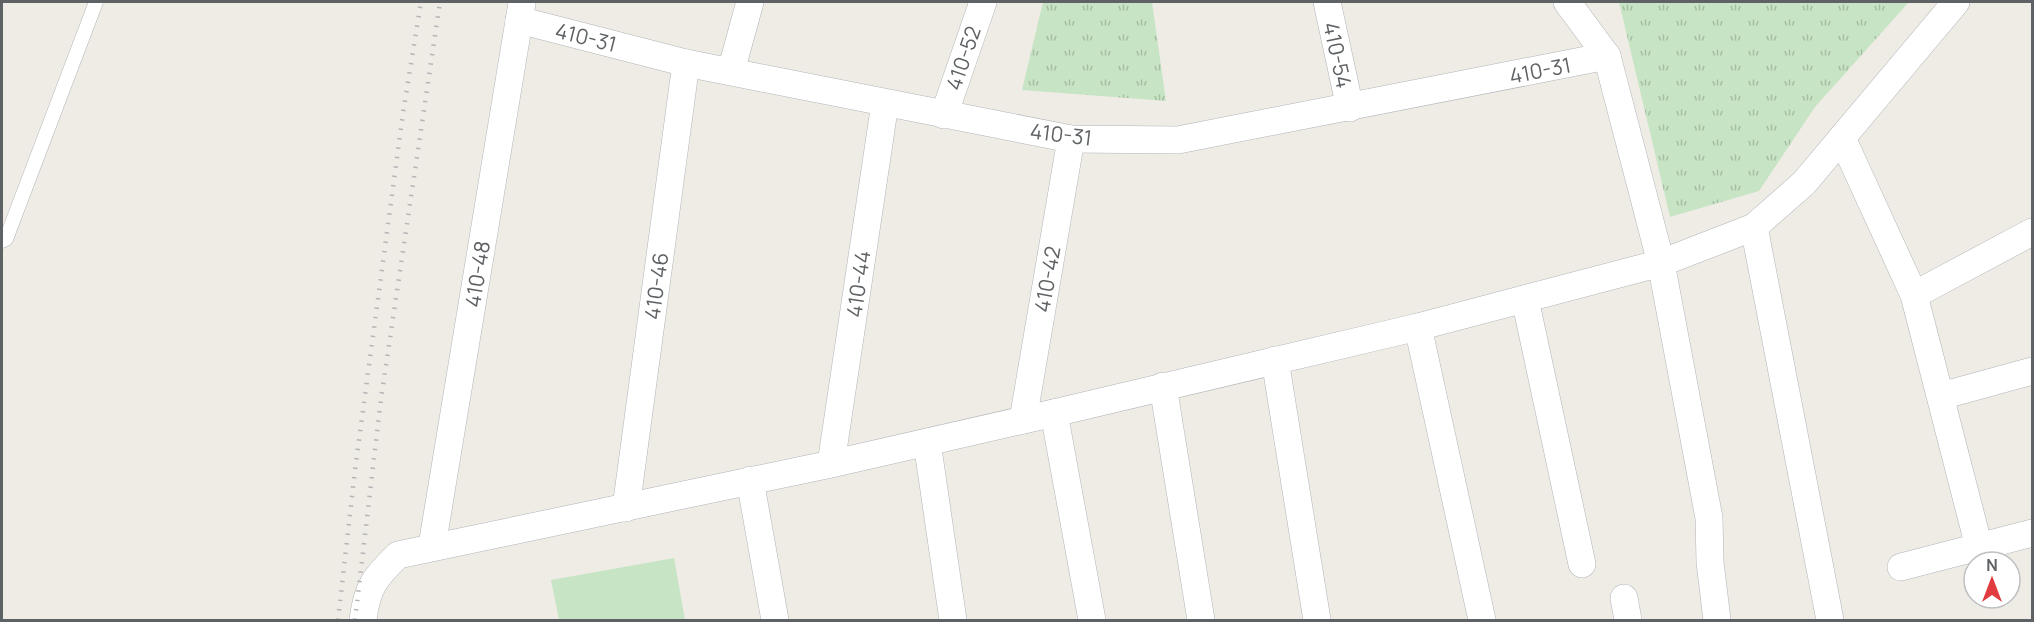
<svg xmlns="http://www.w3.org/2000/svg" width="2034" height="622" viewBox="0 0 2034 622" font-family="Manrope,sans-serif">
	<defs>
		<pattern id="grass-tufts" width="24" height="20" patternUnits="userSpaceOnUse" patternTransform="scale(1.5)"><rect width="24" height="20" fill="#c7e5c4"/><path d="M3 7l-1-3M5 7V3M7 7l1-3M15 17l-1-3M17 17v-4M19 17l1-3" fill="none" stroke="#a5bda3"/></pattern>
	</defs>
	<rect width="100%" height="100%" fill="#efece6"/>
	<g fill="url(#grass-tufts)">
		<polygon points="1043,2 1152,2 1166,101 1022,90"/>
		<polygon points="1619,2 1909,2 1815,107 1759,191 1670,217"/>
	</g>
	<polygon fill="#c7e5c4" points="674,558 685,620 559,620 551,580"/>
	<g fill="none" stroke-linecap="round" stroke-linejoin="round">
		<defs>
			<polyline id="service" points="2,241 6,239 96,2"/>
			<g id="minor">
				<polyline points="1327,2 1350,108"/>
				<polyline points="1567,2 1607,56 1661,263 1709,518 1710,562 1717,620"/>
				<polyline points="519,20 686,63 1071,139 1178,140 1607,56"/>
				<polyline points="731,71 750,2"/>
				<polyline points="944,115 983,2"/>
				<polyline points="1842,138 1914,295 1979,547"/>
				<polyline points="1754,227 1830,620"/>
				<polyline points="1914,295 2032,232"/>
				<polyline points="1525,299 1582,564"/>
				<polyline points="1418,327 1482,620"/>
				<polyline points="1275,360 1317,620"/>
				<polyline points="1163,386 1201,620"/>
				<polyline points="1941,396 2032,371"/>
				<polyline points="1054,413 1092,620"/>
				<polyline points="1023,420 1071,139"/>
				<polyline points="927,442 953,620"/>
				<polyline points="831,464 885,103"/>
				<polyline points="750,480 775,620"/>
				<polyline points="626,508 686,63"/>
				<polyline points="432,546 522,3"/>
				<polyline points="1901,567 2032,533"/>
				<polyline points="1624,598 1628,620"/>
				<path d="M363 620C367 587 375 577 398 555L831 464 1054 413 1418 327 1661 263 1754 227 1804 183 1956 2"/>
			</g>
		</defs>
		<use href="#service" stroke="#b1b4b7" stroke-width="15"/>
		<use href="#minor" stroke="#b1b4b7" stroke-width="28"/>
		<use href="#service" stroke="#fff" stroke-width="14"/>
		<use href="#minor" stroke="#fff" stroke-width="27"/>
		<g stroke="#b4b5b5" stroke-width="4.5" stroke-dasharray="1.5 8" stroke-linecap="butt">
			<polyline points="338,620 355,470 403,113 421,2"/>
			<polyline points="355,620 381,399 440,2"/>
		</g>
	</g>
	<g text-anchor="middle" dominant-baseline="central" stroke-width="5" stroke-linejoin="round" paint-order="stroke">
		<g font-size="21" fill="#5e6265" stroke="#fff">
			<text transform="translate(586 37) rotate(14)">410-31</text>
			<text transform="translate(1338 55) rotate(78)">410-54</text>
			<text transform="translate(963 58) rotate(-71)">410-52</text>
			<text transform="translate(1540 70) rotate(-11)">410-31</text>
			<text transform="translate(1061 134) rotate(7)">410-31</text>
			<text transform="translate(477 274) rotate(-81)">410-48</text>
			<text transform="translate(1047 279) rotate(-80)">410-42</text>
			<text transform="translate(858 284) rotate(-82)">410-44</text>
			<text transform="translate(656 286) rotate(-82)">410-46</text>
		</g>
	</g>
	<rect width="2034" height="622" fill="none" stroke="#5e6265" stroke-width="6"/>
	<g transform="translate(1992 580)"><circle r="28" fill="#ffffff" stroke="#bfc0c1" stroke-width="1.5"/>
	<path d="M0-4.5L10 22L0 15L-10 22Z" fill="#e03b3e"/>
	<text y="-9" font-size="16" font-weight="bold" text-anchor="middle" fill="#5e6265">N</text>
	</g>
</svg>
